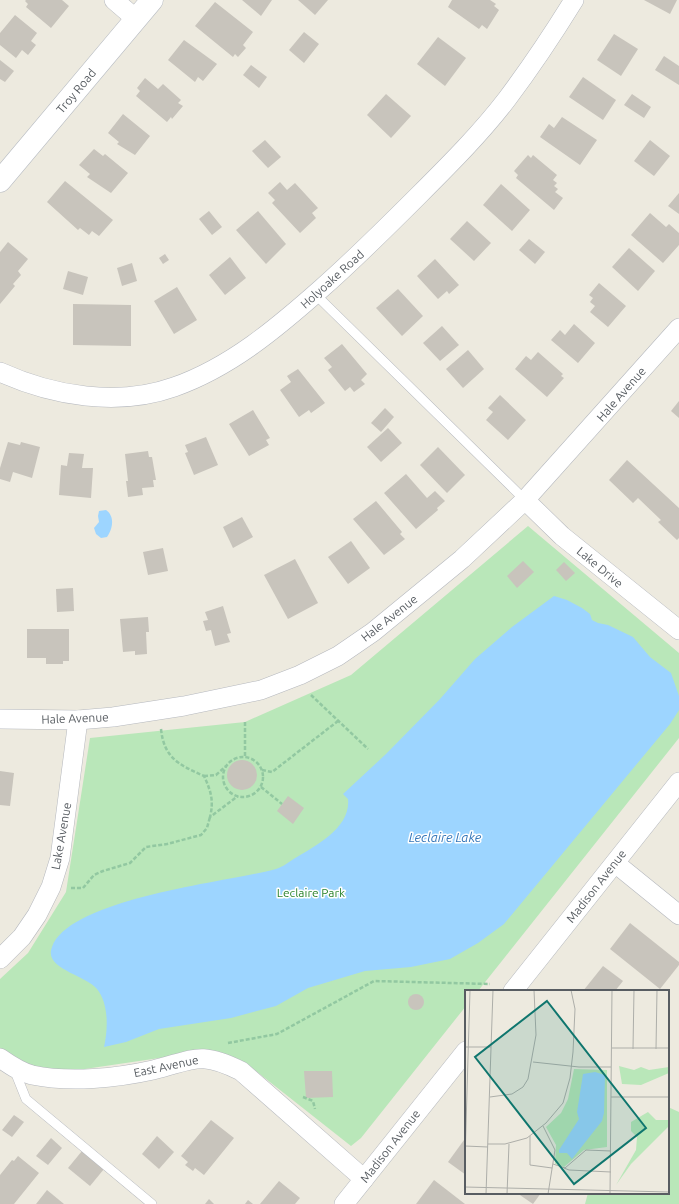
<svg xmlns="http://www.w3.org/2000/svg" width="679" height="1204" viewBox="0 0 679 1204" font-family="Ubuntu,sans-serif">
	<rect width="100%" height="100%" fill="#edeadf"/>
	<g fill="#b9e7b9">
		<polygon points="528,526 679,653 679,738 478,991 466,991 466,1006 361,1138 351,1146 247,1064 207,1051 78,1070 39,1070 12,1059 0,1048 0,979 28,953 66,892 90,738 245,722 351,675"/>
		<polygon points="668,1107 679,1112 679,1204 585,1204 588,1193 668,1193"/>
	</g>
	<g fill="#9dd5ff">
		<path d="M106 510C115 516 113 529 107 537L101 538 96 534 94 528 99 522 98 516 99 511Z"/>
		<path d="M554 596 567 600 582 608 590 614 592 620 598 623 608 625 633 637 650 657 671 673 679 696V710L670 724 504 924 478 943 450 959 411 967 365 971 308 988 276 1006 231 1018 159 1029 126 1042 104 1047C108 1029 109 1004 97 989 86 975 43 969 52 947 70 898 228 882 276 869 283 867 290 861 297 857 317 845 351 827 348 799L343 794 386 754 440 699 475 659 512 627Z"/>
	</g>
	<g fill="#c8c4bc">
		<polygon points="26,0 62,0 69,6 51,28 26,7 28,4 25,1"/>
		<polygon points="242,0 272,0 261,16"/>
		<polygon points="298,0 328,0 315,15"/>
		<polygon points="452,0 490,0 496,4 494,6 499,10 487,29 482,25 479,29 448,7"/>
		<polygon points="644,0 677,0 670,14"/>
		<polygon points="215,2 253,32 243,45 246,48 238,57 235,54 233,57 195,26"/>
		<polygon points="15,15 37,33 31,41 36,45 28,55 22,50 16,58 0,45 0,33"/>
		<polygon points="304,32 319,44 304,63 289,50"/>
		<polygon points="614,34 638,49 621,76 597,60"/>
		<polygon points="438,37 466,58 445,86 417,64"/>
		<polygon points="184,40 217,64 203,81 198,77 195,82 168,60"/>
		<polygon points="664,56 679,66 679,85 655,70"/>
		<polygon points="0,60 14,71 5,82 0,79"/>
		<polygon points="251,65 267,77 259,88 243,75"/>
		<polygon points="583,77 616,100 603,120 569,97"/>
		<polygon points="145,78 158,89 163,84 181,100 178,103 183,106 172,119 171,117 167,122 136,96 140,91 137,88"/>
		<polygon points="386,94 411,116 391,138 367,115"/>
		<polygon points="632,94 651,107 644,118 624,105"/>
		<polygon points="123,114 150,136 135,155 117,144 119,142 108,133"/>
		<polygon points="562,117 597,140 580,165 540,137 549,124 554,128"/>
		<polygon points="265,140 281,157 268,168 252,151"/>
		<polygon points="650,140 670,156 654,176 634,161"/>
		<polygon points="94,149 103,156 105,154 128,173 111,193 87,177 90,174 79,165"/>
		<polygon points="528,155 531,158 533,155 557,175 553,180 557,183 554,186 558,189 555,192 563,198 554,210 516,178 518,175 514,171"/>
		<polygon points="65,181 113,220 99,236 92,231 89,235 80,228 78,230 47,202"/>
		<polygon points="280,182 287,190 295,183 318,208 312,213 316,218 300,233 272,203 275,200 268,193"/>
		<polygon points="501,184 530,210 512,231 483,205"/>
		<polygon points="679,193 679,214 668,206"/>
		<polygon points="209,211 222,227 212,235 199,219"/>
		<polygon points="258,211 286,244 266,264 236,230"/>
		<polygon points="650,213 666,227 669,224 679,233 679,245 663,263 631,235"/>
		<polygon points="467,221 491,243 474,261 450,239"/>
		<polygon points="529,239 545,252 535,264 519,250"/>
		<polygon points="8,242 28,259 18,271 21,275 13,284 15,286 0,304 0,252"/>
		<polygon points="629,248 655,271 638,291 612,267"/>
		<polygon points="165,254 169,260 163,264 159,258"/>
		<polygon points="230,257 246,278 225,295 209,275"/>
		<polygon points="435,259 459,285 449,294 447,291 438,299 417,276"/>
		<polygon points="132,263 137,281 122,286 117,268"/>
		<polygon points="68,271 88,277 83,295 63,289"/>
		<polygon points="599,283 626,306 608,327 590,312 595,306 590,302 593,298 589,295"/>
		<polygon points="177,287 197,320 174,334 154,301"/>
		<polygon points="398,289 423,316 402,336 376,308"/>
		<polygon points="73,304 131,305 131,346 73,345"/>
		<polygon points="574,324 595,343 578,363 551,340 560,330 565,335"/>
		<polygon points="442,326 459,345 440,361 423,343"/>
		<polygon points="342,344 367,374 361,380 365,384 354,392 350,387 345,391 328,370 332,367 324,358"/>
		<polygon points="468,350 484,369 463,388 446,369"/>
		<polygon points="538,352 563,374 561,376 564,378 547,397 515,369 526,356 531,360"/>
		<polygon points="298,369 325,403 311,413 309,410 299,417 280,390 291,382 287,376"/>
		<polygon points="500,395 526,420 508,440 486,420 493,412 488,408"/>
		<polygon points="679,401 679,418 671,411"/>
		<polygon points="385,408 394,417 381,432 371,423"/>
		<polygon points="253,410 270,438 266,440 269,445 249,456 229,424"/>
		<polygon points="388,428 402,443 381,462 367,447"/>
		<polygon points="206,437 218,465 194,475 185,453 188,452 185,445"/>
		<polygon points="8,442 20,445 21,442 40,447 32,478 13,472 10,482 0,479 0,468"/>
		<polygon points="438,447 465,475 447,493 420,465"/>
		<polygon points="148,451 149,457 152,457 156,480 153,480 154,487 142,488 143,495 128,497 126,481 128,481 125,454"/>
		<polygon points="69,453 84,454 82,468 93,468 91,498 59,495 61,465 67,466"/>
		<polygon points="627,460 679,508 679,538 677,540 658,522 661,520 638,498 633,503 609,480"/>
		<polygon points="406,474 427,498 435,491 445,501 437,508 438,510 416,529 384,493"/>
		<polygon points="376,501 402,532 400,534 405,539 384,555 353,519"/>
		<polygon points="242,517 253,537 233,548 223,527"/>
		<polygon points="351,541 370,568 348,584 328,557"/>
		<polygon points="163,548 168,571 148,575 143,552"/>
		<polygon points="295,559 318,603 288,619 264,575"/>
		<polygon points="523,561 534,572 517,588 507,576"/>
		<polygon points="564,562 575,573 566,581 556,570"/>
		<polygon points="73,588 74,611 57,612 56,589"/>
		<polygon points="223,606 231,633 227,634 230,642 215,646 211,630 206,631 203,621 208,620 205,612"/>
		<polygon points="148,617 149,632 146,632 147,654 135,655 135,651 123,652 120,619"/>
		<polygon points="27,629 69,629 69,661 63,661 63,664 46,664 46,658 27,658"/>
		<circle cx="242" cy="775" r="15"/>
		<polygon points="0,771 14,773 10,806 0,805"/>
		<polygon points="288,796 304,808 293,824 277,811"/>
		<polygon points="630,923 679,962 679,965 660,989 610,949"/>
		<polygon points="603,966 623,981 615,991 583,991"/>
		<circle cx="416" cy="1002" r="8"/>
		<polygon points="304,1071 332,1071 333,1097 306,1098"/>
		<polygon points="14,1115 24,1122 12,1137 2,1130"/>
		<polygon points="211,1120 234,1138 204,1175 195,1168 193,1171 185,1165 188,1162 181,1156"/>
		<polygon points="157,1136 174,1152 159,1169 142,1154"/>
		<polygon points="51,1138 62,1148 48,1165 36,1156"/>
		<polygon points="464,1140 466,1141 466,1175 448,1162"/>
		<polygon points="82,1151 104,1169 90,1186 68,1168"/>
		<polygon points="18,1156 39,1173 14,1204 0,1204 0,1175 12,1160 14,1161"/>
		<polygon points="434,1180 465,1204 416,1204"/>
		<polygon points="279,1181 300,1198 295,1204 260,1204"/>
		<polygon points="47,1190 64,1204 36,1204"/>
		<polygon points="517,1193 541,1193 533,1204"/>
		<polygon points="209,1199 214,1204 205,1204"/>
		<polygon points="248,1200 253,1204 245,1204"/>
	</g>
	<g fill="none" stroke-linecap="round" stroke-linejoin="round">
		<defs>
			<g id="service">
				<polyline points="315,294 525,500"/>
				<polyline points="14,1069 26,1099 152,1204"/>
			</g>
			<g id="minor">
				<polyline points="114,0 136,19"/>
				<path d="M0 372C53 396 118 407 174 387 231 367 278 327 322 288 356 258 387 227 419 195 450 164 481 133 507 99 531 67 553 34 574 0"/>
				<polyline points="525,500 562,536 679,630"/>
				<polyline points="0,719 78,720 113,717 184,706 261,690 300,675 338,656 373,632 462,559 525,500 679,328"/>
				<polyline points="615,863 679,915"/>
				<polyline points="0,959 22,937 37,915 51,887 60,858 78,720"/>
				<polyline points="513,991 679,782"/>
				<path d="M0 1058C10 1065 20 1072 32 1075 70 1083 117 1078 153 1070 194 1060 199 1050 241 1071L364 1179"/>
				<polyline points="344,1204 466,1051"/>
			</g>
			<polyline id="secondary" points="0,181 152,0"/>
		</defs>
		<use href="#service" stroke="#b5b8be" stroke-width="10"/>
		<use href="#minor" stroke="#b5b8be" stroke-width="20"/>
		<use href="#secondary" stroke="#b8bcc3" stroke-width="23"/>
		<g stroke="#92c8a1" stroke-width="2.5" stroke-dasharray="4 2" stroke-linecap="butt">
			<polyline points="311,695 368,749"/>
			<polyline points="245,722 245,757"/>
			<path d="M161 729C164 758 179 765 204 776 211 791 214 801 210 817L238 796"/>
			<circle cx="243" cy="777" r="20"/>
			<polyline points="262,770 272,772 338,721"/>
			<polyline points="204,776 216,775 226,766"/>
			<polyline points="261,787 282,804"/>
			<polyline points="71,888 83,888 94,875 103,871 130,863 146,847 167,844 201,835 207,828 210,817"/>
			<polyline points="228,1043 277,1034 374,981 490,984"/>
			<polyline points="303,1097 313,1101 315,1109"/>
		</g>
		<use href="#service" stroke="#fff" stroke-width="9"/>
		<use href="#minor" stroke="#fff" stroke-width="19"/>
		<use href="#secondary" stroke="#fff" stroke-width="22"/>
	</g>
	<g text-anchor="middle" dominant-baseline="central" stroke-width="3" stroke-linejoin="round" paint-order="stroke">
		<g font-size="12" fill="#585d62" stroke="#fff">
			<text transform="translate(76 91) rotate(-50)">Troy Road</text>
			<text transform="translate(332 279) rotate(-42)">Holyoake Road</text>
			<text transform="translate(621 394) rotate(-49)">Hale Avenue</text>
			<text transform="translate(600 567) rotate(40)">Lake Drive</text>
			<text transform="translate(389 618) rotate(-38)">Hale Avenue</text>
			<text transform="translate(75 718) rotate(-2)">Hale Avenue</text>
			<text transform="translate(61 836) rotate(-80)">Lake Avenue</text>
			<text transform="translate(596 886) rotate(-52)">Madison Avenue</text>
			<text transform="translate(166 1066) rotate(-12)">East Avenue</text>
			<text transform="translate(390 1146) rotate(-52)">Madison Avenue</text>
		</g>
		<g font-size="12" fill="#2e8530" stroke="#fff">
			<text x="311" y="892">Leclaire Park</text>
		</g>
		<g font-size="13" font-style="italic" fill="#3375b8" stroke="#fff">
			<text x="445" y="837">Leclaire Lake</text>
		</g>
	</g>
	<g transform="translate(465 990)">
		<rect width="204" height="204" fill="#edeadf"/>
		<path d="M154 76 169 80 176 77 184 80 204 77V83L176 95 157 94ZM109 79 142 80V157L119 160 99 177 90 174 91 155 81 137 96 123 103 109ZM183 122 191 130H204V136L166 174 151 195 171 160 172 147 166 141V132Z" fill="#b9e7b9"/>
		<path d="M130 82 140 85 139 123 137 131 107 169 102 163H94V160L114 129 112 122 118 84Z" fill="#9dd5ff"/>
		<path fill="none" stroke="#adaea9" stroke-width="1" d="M0 57H26M147 58H204M168 59 169 0M191 59 192 0M68 72 114 77H146M25 107 47 104 58 97 63 89 71 45 69 0M146 107H204M78 136 90 160 83 204M65 146V175L87 178M23 154H40L62 148 81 133 98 113 105 88 108 62 110 19 106 0M0 156 23 157M0 170 5 0M88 174 100 178 121 160 146 161M99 178 104 180 146 182M0 197 204 202M21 204 28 0M42 204 44 154M145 204 147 0"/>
		<path fill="#0f766e" fill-opacity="0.15" stroke="#0f766e" stroke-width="2" d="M82 11 181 138 109 194 10 67Z"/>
		<rect width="204" height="204" fill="none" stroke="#585d62" stroke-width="2"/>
	</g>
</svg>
